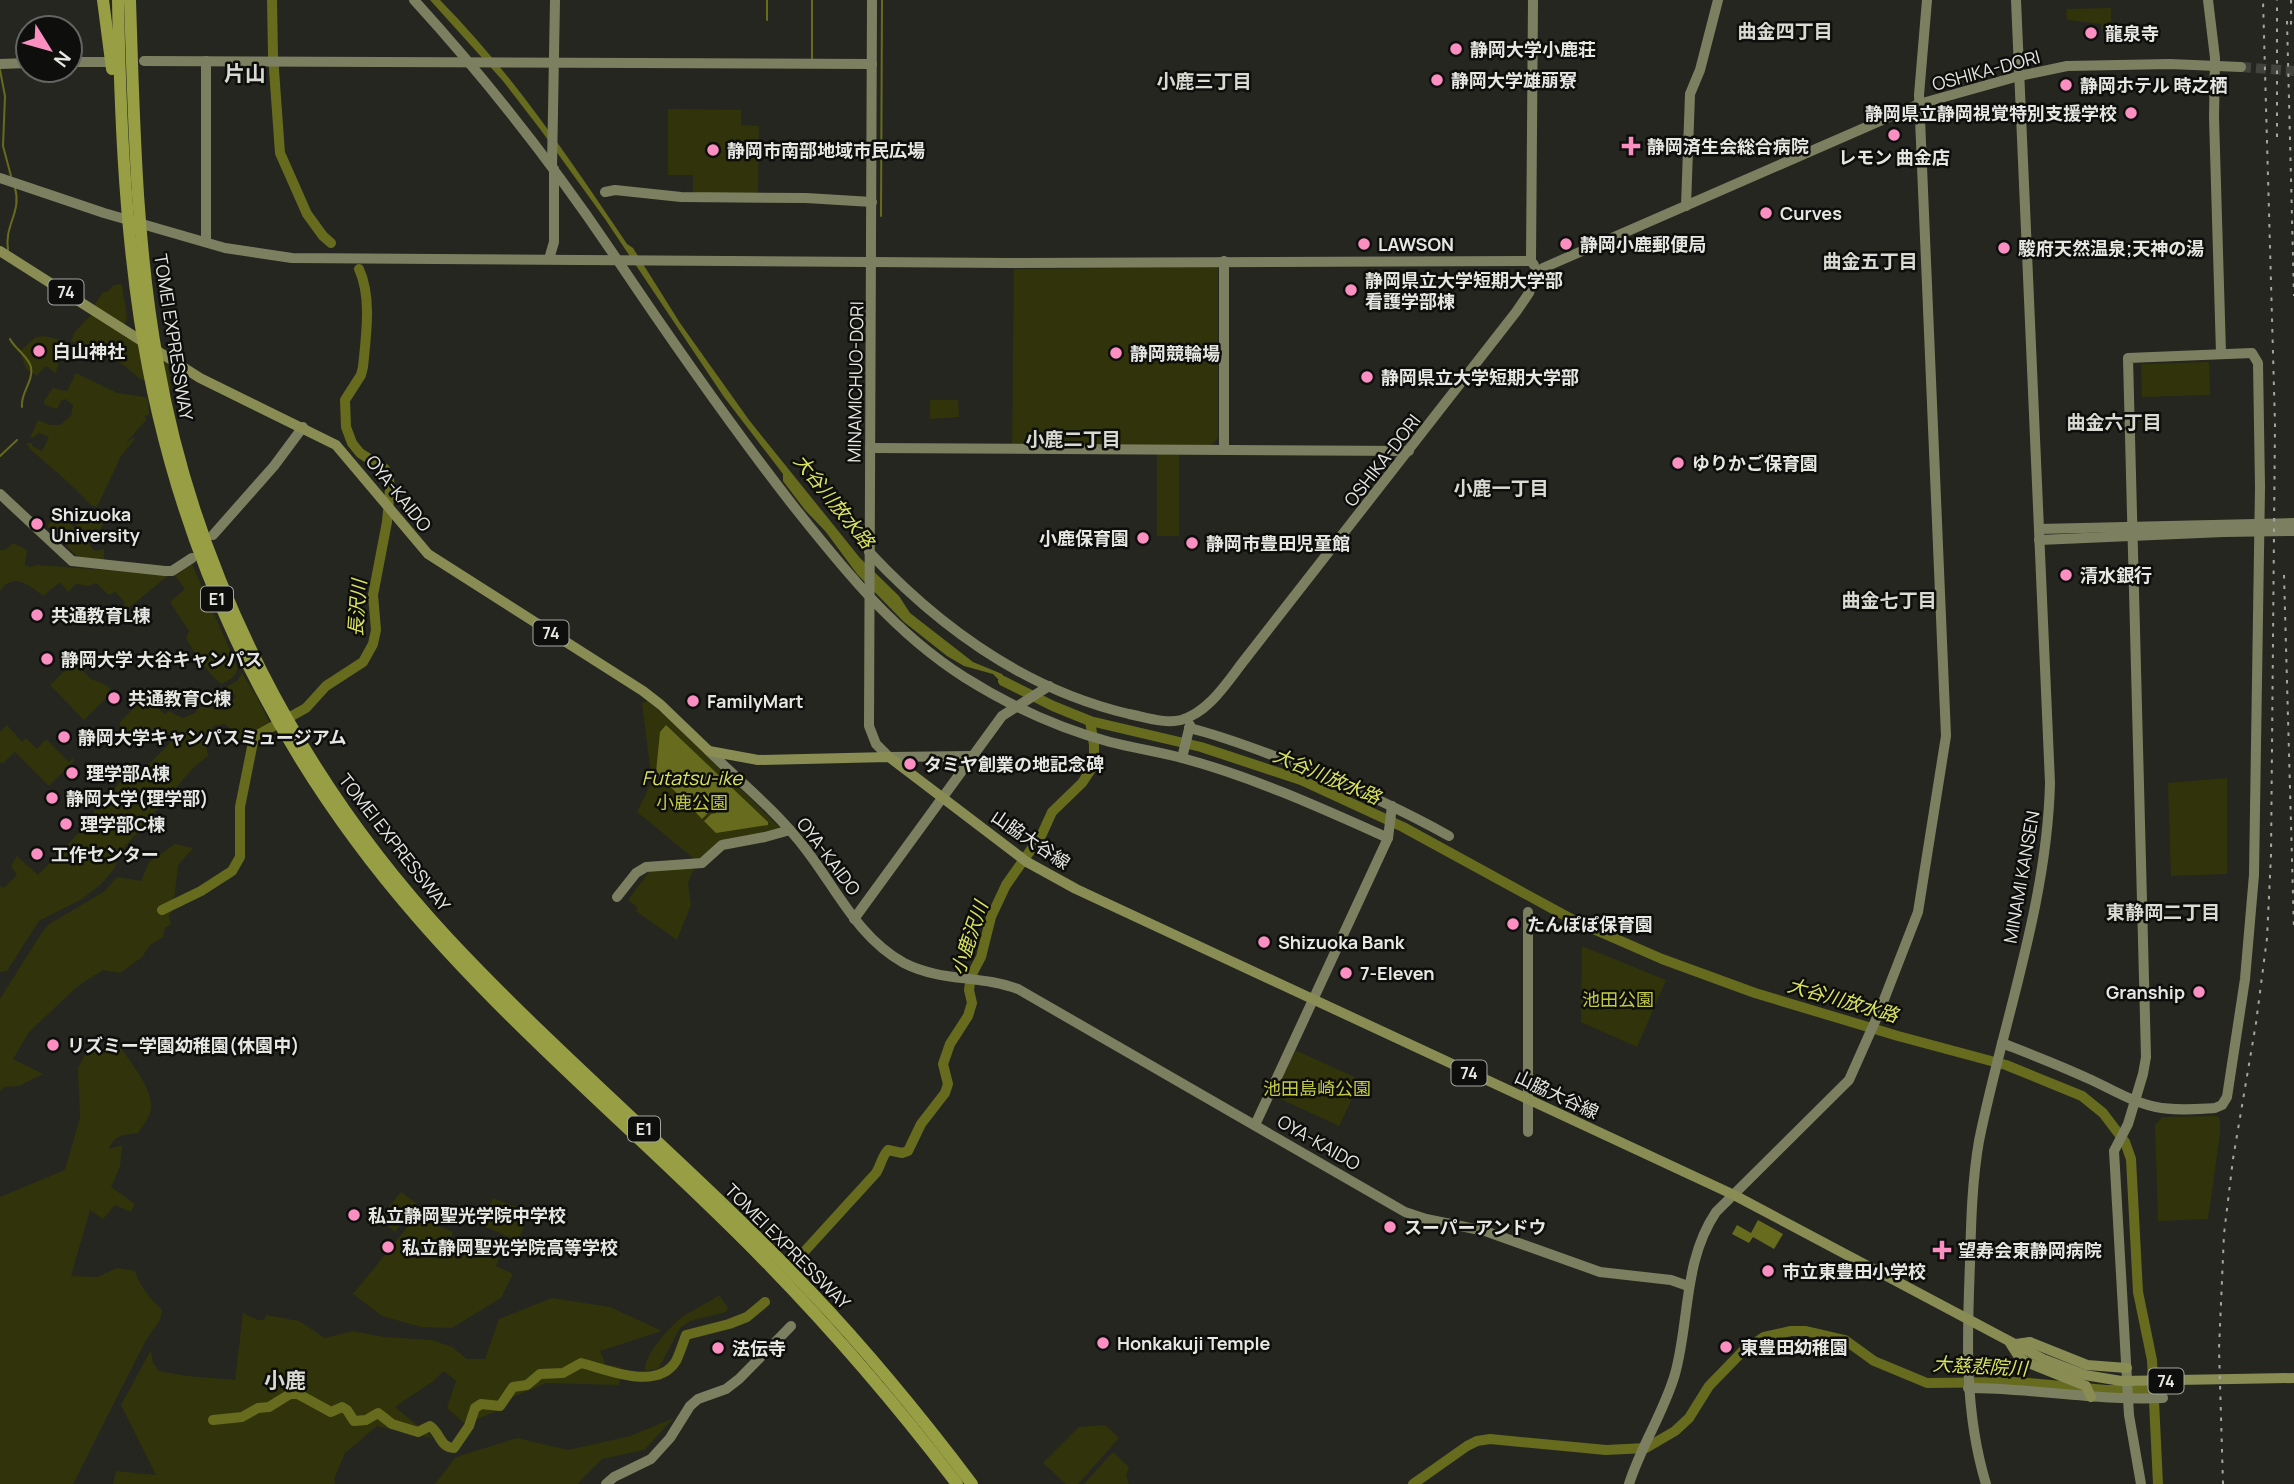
<svg xmlns="http://www.w3.org/2000/svg" width="2294" height="1484" viewBox="0 0 2294 1484" font-family="Manrope,'Noto Sans JP',sans-serif">
	<rect width="100%" height="100%" fill="#252620"/>
	<g fill="#31330a">
		<polygon points="2111,8 2111,30 2101,30 2101,24 2067,20 2066,9"/>
		<polygon points="668,109 741,110 741,125 759,126 758,193 693,194 693,175 668,175"/>
		<polygon points="1218,267 1218,438 1211,446 1012,445 1014,269"/>
		<polygon points="120,284 122,285 127,318 124,327 93,307 103,292 107,292 114,285"/>
		<polygon points="93,313 167,360 172,390 140,379 121,363 107,359 83,343 71,342 74,333"/>
		<polygon points="44,336 67,341 55,374 52,370 45,366 37,376 26,369 20,351 36,337"/>
		<polygon points="2209,362 2210,395 2142,397 2141,364"/>
		<polygon points="76,373 117,393 145,397 148,400 149,415 144,416 147,419 125,444 132,438 135,439 121,456 97,507 91,505 69,483 30,449 26,443 32,443 32,446 42,451 49,437 39,433 34,437 30,438 38,420 50,425 60,425 71,416 73,405 65,399 61,401 57,409 45,405 44,401 53,388 67,391"/>
		<polygon points="930,400 958,400 959,417 930,419"/>
		<polygon points="1179,453 1179,536 1157,536 1157,454"/>
		<polygon points="88,511 98,512 103,525 89,544 94,551 104,549 104,561 83,559 76,555 47,526 58,513 75,528"/>
		<path d="M13 543 27 550 25 565 30 567 38 565 169 575 122 613 119 609 125 604 124 601 115 592 109 595 96 583 89 586 76 584 68 592 60 582 43 596C29 585 13 572 0 591V550H5Z"/>
		<path d="M192 564 237 666C238 677 230 679 222 684 211 678 193 650 186 638L189 631 170 602 185 589 175 576Z"/>
		<polygon points="74,662 91,679 104,684 113,691 84,720 50,685"/>
		<polygon points="242,673 257,697 270,724 239,739 225,724 214,726 205,740 208,756 195,766 122,850 114,869 100,885 82,899 39,921 7,971 0,972 0,886 4,888 17,875 11,866 17,856 38,875 94,817 94,810 129,773 123,765 131,761 141,772 170,743 158,729 147,732 138,741 120,726 120,722 150,691 154,695 150,702 165,714 169,711 183,718 195,713 200,707 215,707 223,711 236,696 226,687 237,681"/>
		<polygon points="648,701 688,736 780,828 777,831 745,839 697,861 637,812 654,777 651,774 642,703"/>
		<polygon points="7,725 22,742 26,738 37,749 46,739 69,762 73,758 74,761 49,786 15,752 2,764 0,762 0,732"/>
		<polygon points="2227,778 2227,874 2171,876 2168,783"/>
		<polygon points="175,844 193,848 178,865 173,909 169,916 171,924 165,928 163,937 150,945 142,957 120,973 103,970 78,986 29,1032 13,1059 43,1074 19,1086 4,1087 0,1091 0,999 41,934 48,925 105,891 117,877 141,881 149,862"/>
		<polygon points="695,866 688,883 691,905 677,940 636,911 638,908 628,900 649,872"/>
		<polygon points="1582,946 1666,980 1637,1047 1581,1022"/>
		<path d="M120 1047C130 1061 153 1090 151 1108 150 1118 143 1125 138 1133 124 1135 115 1134 109 1149L122 1145 120 1167 111 1187 135 1204 131 1212 115 1205 103 1219 90 1210 71 1276 97 1277 117 1268 135 1271C139 1286 151 1299 162 1310L160 1320 146 1340 73 1484H0V1197L65 1170 80 1118 78 1068 88 1049Z"/>
		<polygon points="1295,1050 1361,1080 1339,1126 1274,1096"/>
		<polygon points="2217,1116 2220,1118 2220,1134 2208,1219 2158,1221 2155,1125 2162,1117"/>
		<polygon points="401,1192 417,1204 395,1232 379,1219"/>
		<polygon points="493,1198 530,1212 518,1241 484,1226 492,1209 489,1206"/>
		<polygon points="418,1214 429,1222 453,1232 451,1238 499,1258 496,1266 513,1274 501,1298 452,1328 421,1327 382,1316 353,1294"/>
		<path d="M719 1295 728 1308 726 1312 690 1321 680 1328 658 1369 645 1371C643 1356 669 1328 681 1318 693 1309 707 1304 719 1295Z"/>
		<polygon points="552,1298 610,1307 662,1331 600,1351 606,1365 621,1367 619,1385 546,1383 511,1398 497,1411 465,1424 447,1408 456,1381 444,1371 432,1382 395,1407 433,1438 377,1426 345,1453 334,1479 335,1484 113,1484 116,1471 156,1475 121,1405 151,1350 153,1363 159,1371 187,1376 235,1380 243,1313 258,1320 264,1320 266,1315 299,1321 325,1338 353,1331 383,1337 432,1340 452,1347 467,1359 485,1359 499,1319"/>
		<polygon points="674,1418 644,1450 602,1459 577,1484 435,1484 456,1457 517,1438 568,1450 630,1436"/>
		<polygon points="1105,1425 1119,1438 1078,1484 1066,1484 1043,1463 1079,1427"/>
		<polygon points="1113,1452 1129,1467 1126,1475 1129,1484 1084,1484"/>
	</g>
	<g fill="#676b1e">
		<path d="M430 0H440C512 73 569 158 627 244L633 248 680 323 749 420 860 558 899 596 910 613 973 662 1002 674 1009 683 1016 688 1004 685 993 674 964 666 947 656 904 622 857 574 826 532 805 510 783 481V474L724 397 605 219 540 129 503 81Z"/>
		<polygon points="666,725 768,822 768,825 716,833 704,821 711,814 716,813 716,808 713,806 709,807 709,812 702,819 656,772 660,732"/>
		<polygon points="1758,1220 1783,1234 1774,1249 1753,1237 1749,1243 1732,1234 1737,1225 1751,1233"/>
	</g>
	<g fill="none" stroke-linecap="round" stroke-linejoin="round">
		<g stroke="#676b1e" stroke-width="2">
			<polyline points="767,0 767,20"/>
			<polyline points="812,0 812,59"/>
			<polyline points="0,70 5,96 3,146 11,176"/>
			<polyline points="881,216 882,0"/>
			<path d="M8 250C4 225 22 212 15 188"/>
			<path d="M10 339C15 349 28 356 31 367 34 381 20 393 22 407"/>
			<polyline points="0,456 17,440"/>
		</g>
		<g stroke="#676b1e" stroke-width="10">
			<polyline points="272,0 273,56 280,153 307,214 323,236 331,243"/>
			<polyline points="1003,681 1053,706 1090,721 1201,747 1301,780 1403,827 1575,921 1662,959 1755,993 1898,1036 2006,1065 2082,1096 2103,1113 2125,1142 2131,1159 2138,1292 2152,1360 2158,1484"/>
			<path d="M162 910 201 891 232 871 240 857V807L254 737 306 708 326 686 363 662 373 644 376 630 373 595 387 522 390 489 389 479 385 469 360 453 352 443 346 427 345 400 361 375 363 367C366 336 372 297 359 269"/>
			<path d="M803 1253 876 1173C881 1165 882 1156 888 1150L902 1153 908 1151 921 1124 945 1093 948 1084 943 1064 950 1044 968 1016 972 1003 969 990 971 976 981 957 991 917 1006 885 1042 834 1052 812 1082 783 1094 765V745L1090 721"/>
			<path d="M213 1420 242 1417 258 1408 269 1407 290 1394H298L331 1412 342 1407 347 1410 354 1421 366 1420 378 1413 392 1424 418 1432 430 1426C440 1432 440 1448 454 1448L469 1426 475 1408 481 1404 500 1406 513 1387 527 1385 540 1374 563 1373 581 1363C606 1369 657 1392 676 1361 680 1353 683 1343 686 1335L729 1324 747 1317 765 1302"/>
			<polyline points="1413,1484 1467,1446 1477,1441 1490,1439 1606,1450 1646,1448 1675,1431 1689,1418 1709,1386 1742,1352 1764,1337 1791,1331 1806,1331 1845,1340 1874,1361 1927,1383 2018,1382 2106,1390 2154,1390"/>
		</g>
		<polyline stroke="#42433d" stroke-width="10" stroke-dasharray="10 5" stroke-linecap="butt" points="2241,67 2294,71"/>
		<g stroke="#7d8060" stroke-width="10">
			<path d="M414 0C486 79 552 163 612 252 671 340 730 425 795 508 845 571 895 633 964 677 1010 706 1058 728 1110 742 1134 748 1159 752 1182 758 1253 777 1321 808 1388 838"/>
			<polyline points="872,0 869,726 876,744 889,757 972,756"/>
			<polyline points="1533,0 1531,261 1534,265"/>
			<polyline points="2208,0 2215,58 2214,117 2221,353"/>
			<polyline points="144,61 872,64"/>
			<polyline points="70,62 107,62"/>
			<polyline points="0,64 28,63"/>
			<polyline points="552,167 555,0"/>
			<polyline points="0,178 104,213 225,248 292,258 1011,263 1531,261"/>
			<polyline points="605,192 615,190 681,197 806,198 872,202"/>
			<polyline points="1686,206 1690,94 1700,70 1718,0"/>
			<polyline points="206,242 206,61"/>
			<polyline points="549,259 554,242 554,169"/>
			<polyline points="1224,261 1224,450"/>
			<polyline points="870,448 1409,451"/>
			<polyline points="0,494 72,561 165,571 172,571 192,558"/>
			<polyline points="2039,529 2294,523"/>
			<polyline points="213,535 274,466 303,427"/>
			<polyline points="2039,540 2223,532 2294,531"/>
			<path d="M869 552C940 628 1027 690 1129 714 1145 717 1165 724 1181 720 1210 712 1229 679 1246 658L1516 312 1529 293 1534 277 1543 268 1919 104 2019 76 2067 66 2170 64 2241 67"/>
			<path d="M1189 728C1219 735 1248 746 1277 757 1336 780 1394 805 1449 836"/>
			<path d="M709 751C739 781 774 809 800 842 834 883 855 936 904 963 941 982 981 975 1018 989L1405 1212 1426 1219 1485 1231 1600 1272 1671 1280 1688 1286"/>
			<polyline points="1182,758 1190,725"/>
			<polyline points="617,897 636,873 646,867 702,863 722,845 765,837 790,830"/>
			<polyline points="1528,912 1528,1132"/>
			<polyline points="854,919 1002,716 1049,686"/>
			<path d="M2002 1043C2030 1054 2059 1065 2087 1078 2110 1088 2131 1102 2156 1107 2175 1111 2196 1109 2215 1108L2222 1105 2227 1097 2245 979 2254 875 2260 487 2258 363 2252 353 2128 358 2146 1057 2143 1074 2128 1124 2114 1151 2129 1415 2141 1484"/>
			<polyline points="1255,1125 1388,838 1392,806"/>
			<path d="M1968 1388C2033 1388 2098 1401 2163 1398"/>
			<polyline points="606,1484 614,1477 651,1459 670,1438 690,1406 698,1399 726,1389 739,1379 791,1326"/>
			<path d="M1629 1484C1641 1446 1664 1412 1675 1374 1690 1320 1683 1261 1716 1212L1849 1080 1878 1015 1918 912 1946 736 1919 95 1927 0"/>
			<path d="M1986 1484C1964 1412 1967 1338 1970 1263 1971 1223 1972 1181 1979 1141 2003 1022 2047 905 2050 783L2016 0"/>
		</g>
		<g stroke="#898d54" stroke-width="10">
			<polyline points="0,251 200,378 336,445 428,554 643,691 661,705 709,751 758,760 889,757 1027,862 1076,889 1734,1195 2043,1359 2085,1375 2121,1381 2294,1378"/>
			<polyline points="2010,1343 2019,1357 2026,1362 2086,1386 2091,1397"/>
			<polyline points="2016,1344 2030,1342 2087,1365 2127,1368"/>
		</g>
		<g stroke="#989e44" stroke-width="12">
			<polyline points="103,0 112,69"/>
			<path d="M118 0C120 107 124 214 140 320 174 544 268 746 417 917 522 1038 647 1141 759 1255 830 1327 896 1404 957 1484"/>
			<path d="M130 0C134 122 136 244 158 364 196 578 300 779 448 938 564 1062 695 1170 812 1293 869 1353 922 1418 972 1484"/>
		</g>
		<g stroke="#a5a6a2" stroke-width="2" stroke-dasharray="3.5 7" stroke-linecap="butt">
			<polyline points="2291,0 2291,31"/>
			<polyline points="2287,21 2294,296"/>
			<polyline points="2277,137 2277,0"/>
			<polyline points="2284,575 2294,931"/>
			<polyline points="2223,1484 2219,1349 2224,1234 2233,1159 2256,1023 2267,938 2271,855 2275,424 2263,0"/>
		</g>
	</g>
	<g fill="#fc8fc2" stroke="#0e0f0c" stroke-width="2.5">
		<circle cx="2091" cy="33" r="7"/>
		<circle cx="1456" cy="49" r="7"/>
		<circle cx="1437" cy="80" r="7"/>
		<circle cx="2066" cy="85" r="7"/>
		<circle cx="2131" cy="113" r="7"/>
		<circle cx="1894" cy="135" r="7"/>
		<path d="M1627.5 135.5h7v7h7v7h-7v7h-7v-7h-7v-7h7z"/>
		<circle cx="713" cy="150" r="7"/>
		<circle cx="1766" cy="213" r="7"/>
		<circle cx="1364" cy="244" r="7"/>
		<circle cx="1566" cy="244" r="7"/>
		<circle cx="2004" cy="248" r="7"/>
		<circle cx="1351" cy="290" r="7"/>
		<circle cx="39" cy="351" r="7"/>
		<circle cx="1116" cy="353" r="7"/>
		<circle cx="1367" cy="377" r="7"/>
		<circle cx="1678" cy="463" r="7"/>
		<circle cx="37" cy="524" r="7"/>
		<circle cx="1143" cy="538" r="7"/>
		<circle cx="1192" cy="543" r="7"/>
		<circle cx="2066" cy="575" r="7"/>
		<circle cx="37" cy="615" r="7"/>
		<circle cx="47" cy="659" r="7"/>
		<circle cx="114" cy="698" r="7"/>
		<circle cx="693" cy="701" r="7"/>
		<circle cx="64" cy="737" r="7"/>
		<circle cx="910" cy="764" r="7"/>
		<circle cx="72" cy="773" r="7"/>
		<circle cx="52" cy="798" r="7"/>
		<circle cx="66" cy="824" r="7"/>
		<circle cx="37" cy="854" r="7"/>
		<circle cx="1513" cy="924" r="7"/>
		<circle cx="1264" cy="942" r="7"/>
		<circle cx="1346" cy="973" r="7"/>
		<circle cx="2199" cy="992" r="7"/>
		<circle cx="53" cy="1045" r="7"/>
		<circle cx="354" cy="1215" r="7"/>
		<circle cx="1390" cy="1227" r="7"/>
		<circle cx="388" cy="1247" r="7"/>
		<path d="M1938.5 1239.5h7v7h7v7h-7v7h-7v-7h-7v-7h7z"/>
		<circle cx="1768" cy="1271" r="7"/>
		<circle cx="1103" cy="1343" r="7"/>
		<circle cx="1726" cy="1347" r="7"/>
		<circle cx="718" cy="1348" r="7"/>
	</g>
	<g text-anchor="middle" dominant-baseline="central" stroke-width="5" stroke-linejoin="round" paint-order="stroke">
		<g fill="#0e0f0c" stroke="#a5a6a2" stroke-width="2">
			<rect x="48.5" y="279.5" width="35" height="25" rx="5"/>
			<rect x="201" y="586.5" width="32" height="25" rx="5"/>
			<rect x="533.5" y="620.5" width="35" height="25" rx="5"/>
			<rect x="1451.5" y="1060.5" width="35" height="25" rx="5"/>
			<rect x="628" y="1116.5" width="32" height="25" rx="5"/>
			<rect x="2148.5" y="1368.5" width="35" height="25" rx="5"/>
		</g>
		<g font-size="16" font-weight="bold" fill="#e6e6e3">
			<text x="66" y="292">74</text>
			<text x="217" y="599">E1</text>
			<text x="551" y="633">74</text>
			<text x="1469" y="1073">74</text>
			<text x="644" y="1129">E1</text>
			<text x="2166" y="1381">74</text>
		</g>
		<g font-size="18" font-weight="bold" fill="#e6e6e3" stroke="#0e0f0c" text-anchor="start">
			<text x="2105" y="33">龍泉寺</text>
			<text x="1470" y="49">静岡大学小鹿荘</text>
			<text x="1451" y="80">静岡大学雄萠寮</text>
			<text x="2080" y="85">静岡ホテル 時之栖</text>
			<text x="2117" y="113" text-anchor="end">静岡県立静岡視覚特別支援学校</text>
			<text x="1647" y="146">静岡済生会総合病院</text>
			<text x="727" y="150">静岡市南部地域市民広場</text>
			<text x="1894" y="157" text-anchor="middle">レモン 曲金店</text>
			<text x="1780" y="213">Curves</text>
			<text x="1378" y="244">LAWSON</text>
			<text x="1580" y="244">静岡小鹿郵便局</text>
			<text x="2018" y="248">駿府天然温泉;天神の湯</text>
			<text x="1365" y="280">静岡県立大学短期大学部<tspan x="1365" dy="21">看護学部棟</tspan></text>
			<text x="53" y="351">白山神社</text>
			<text x="1130" y="353">静岡競輪場</text>
			<text x="1381" y="377">静岡県立大学短期大学部</text>
			<text x="1692" y="463">ゆりかご保育園</text>
			<text x="51" y="514">Shizuoka<tspan x="51" dy="21">University</tspan></text>
			<text x="1129" y="538" text-anchor="end">小鹿保育園</text>
			<text x="1206" y="543">静岡市豊田児童館</text>
			<text x="2080" y="575">清水銀行</text>
			<text x="51" y="615">共通教育L棟</text>
			<text x="61" y="659">静岡大学 大谷キャンパス</text>
			<text x="128" y="698">共通教育C棟</text>
			<text x="707" y="701">FamilyMart</text>
			<text x="78" y="737">静岡大学キャンパスミュージアム</text>
			<text x="924" y="764">タミヤ創業の地記念碑</text>
			<text x="86" y="773">理学部A棟</text>
			<text x="66" y="798">静岡大学(理学部)</text>
			<text x="80" y="824">理学部C棟</text>
			<text x="51" y="854">工作センター</text>
			<text x="1527" y="924">たんぽぽ保育園</text>
			<text x="1278" y="942">Shizuoka Bank</text>
			<text x="1360" y="973">7-Eleven</text>
			<text x="2185" y="992" text-anchor="end">Granship</text>
			<text x="67" y="1045">リズミー学園幼稚園(休園中)</text>
			<text x="368" y="1215">私立静岡聖光学院中学校</text>
			<text x="1404" y="1227">スーパーアンドウ</text>
			<text x="402" y="1247">私立静岡聖光学院高等学校</text>
			<text x="1958" y="1250">望寿会東静岡病院</text>
			<text x="1782" y="1271">市立東豊田小学校</text>
			<text x="1117" y="1343">Honkakuji Temple</text>
			<text x="1740" y="1347">東豊田幼稚園</text>
			<text x="732" y="1348">法伝寺</text>
		</g>
		<g font-size="18" fill="#e6e6e3" stroke="#0e0f0c">
			<text transform="translate(1986 70) rotate(-15)">OSHIKA-DORI</text>
			<text transform="translate(174 337) rotate(81)">TOMEI EXPRESSWAY</text>
			<text transform="translate(855 382) rotate(-89)">MINAMICHUO-DORI</text>
			<text transform="translate(1382 460) rotate(-52)">OSHIKA-DORI</text>
			<text transform="translate(399 493) rotate(51)">OYA-KAIDO</text>
			<text transform="translate(1031 839) rotate(34)">山脇大谷線</text>
			<text transform="translate(395 842) rotate(52)">TOMEI EXPRESSWAY</text>
			<text transform="translate(829 856) rotate(53)">OYA-KAIDO</text>
			<text transform="translate(2021 877) rotate(-80)">MINAMI KANSEN</text>
			<text transform="translate(1557 1094) rotate(25)">山脇大谷線</text>
			<text transform="translate(1319 1142) rotate(30)">OYA-KAIDO</text>
			<text transform="translate(788 1246) rotate(45)">TOMEI EXPRESSWAY</text>
		</g>
		<g font-size="18" fill="#c3cb46" stroke="#0e0f0c">
			<text x="692" y="802">小鹿公園</text>
			<text x="1618" y="999">池田公園</text>
			<text x="1317" y="1088">池田島崎公園</text>
		</g>
		<g font-size="19" font-weight="bold" fill="#d9dad2" stroke="#0e0f0c">
			<text x="1785" y="31">曲金四丁目</text>
			<text x="1204" y="81">小鹿三丁目</text>
			<text x="1870" y="261">曲金五丁目</text>
			<text x="2114" y="422">曲金六丁目</text>
			<text x="1073" y="439">小鹿二丁目</text>
			<text x="1501" y="488">小鹿一丁目</text>
			<text x="1889" y="600">曲金七丁目</text>
			<text x="2163" y="912">東静岡二丁目</text>
		</g>
		<g font-size="19" font-style="italic" fill="#dbe461" stroke="#0e0f0c">
			<text transform="translate(834 501) rotate(51)">大谷川放水路</text>
			<text transform="translate(357 608) rotate(-86)">長沢川</text>
			<text transform="translate(1327 776) rotate(23)">大谷川放水路</text>
			<text x="692" y="778">Futatsu-ike</text>
			<text transform="translate(969 938) rotate(-71)">小鹿沢川</text>
			<text transform="translate(1843 1000) rotate(16)">大谷川放水路</text>
			<text transform="translate(1980 1366) rotate(3)">大慈悲院川</text>
		</g>
		<g font-size="21" font-weight="bold" fill="#d9dad2" stroke="#0e0f0c">
			<text x="245" y="73">片山</text>
			<text x="285" y="1380">小鹿</text>
		</g>
	</g>
	<g transform="translate(49 49) rotate(127)"><circle r="33" fill="#0e0f0c" stroke="#646562" stroke-width="2"/>
	<path d="M0-5L12 26L0 18L-12 26Z" fill="#fc8fc2"/>
	<text y="-10" font-size="19" font-weight="bold" text-anchor="middle" fill="#e6e6e3">N</text>
	</g>
</svg>
